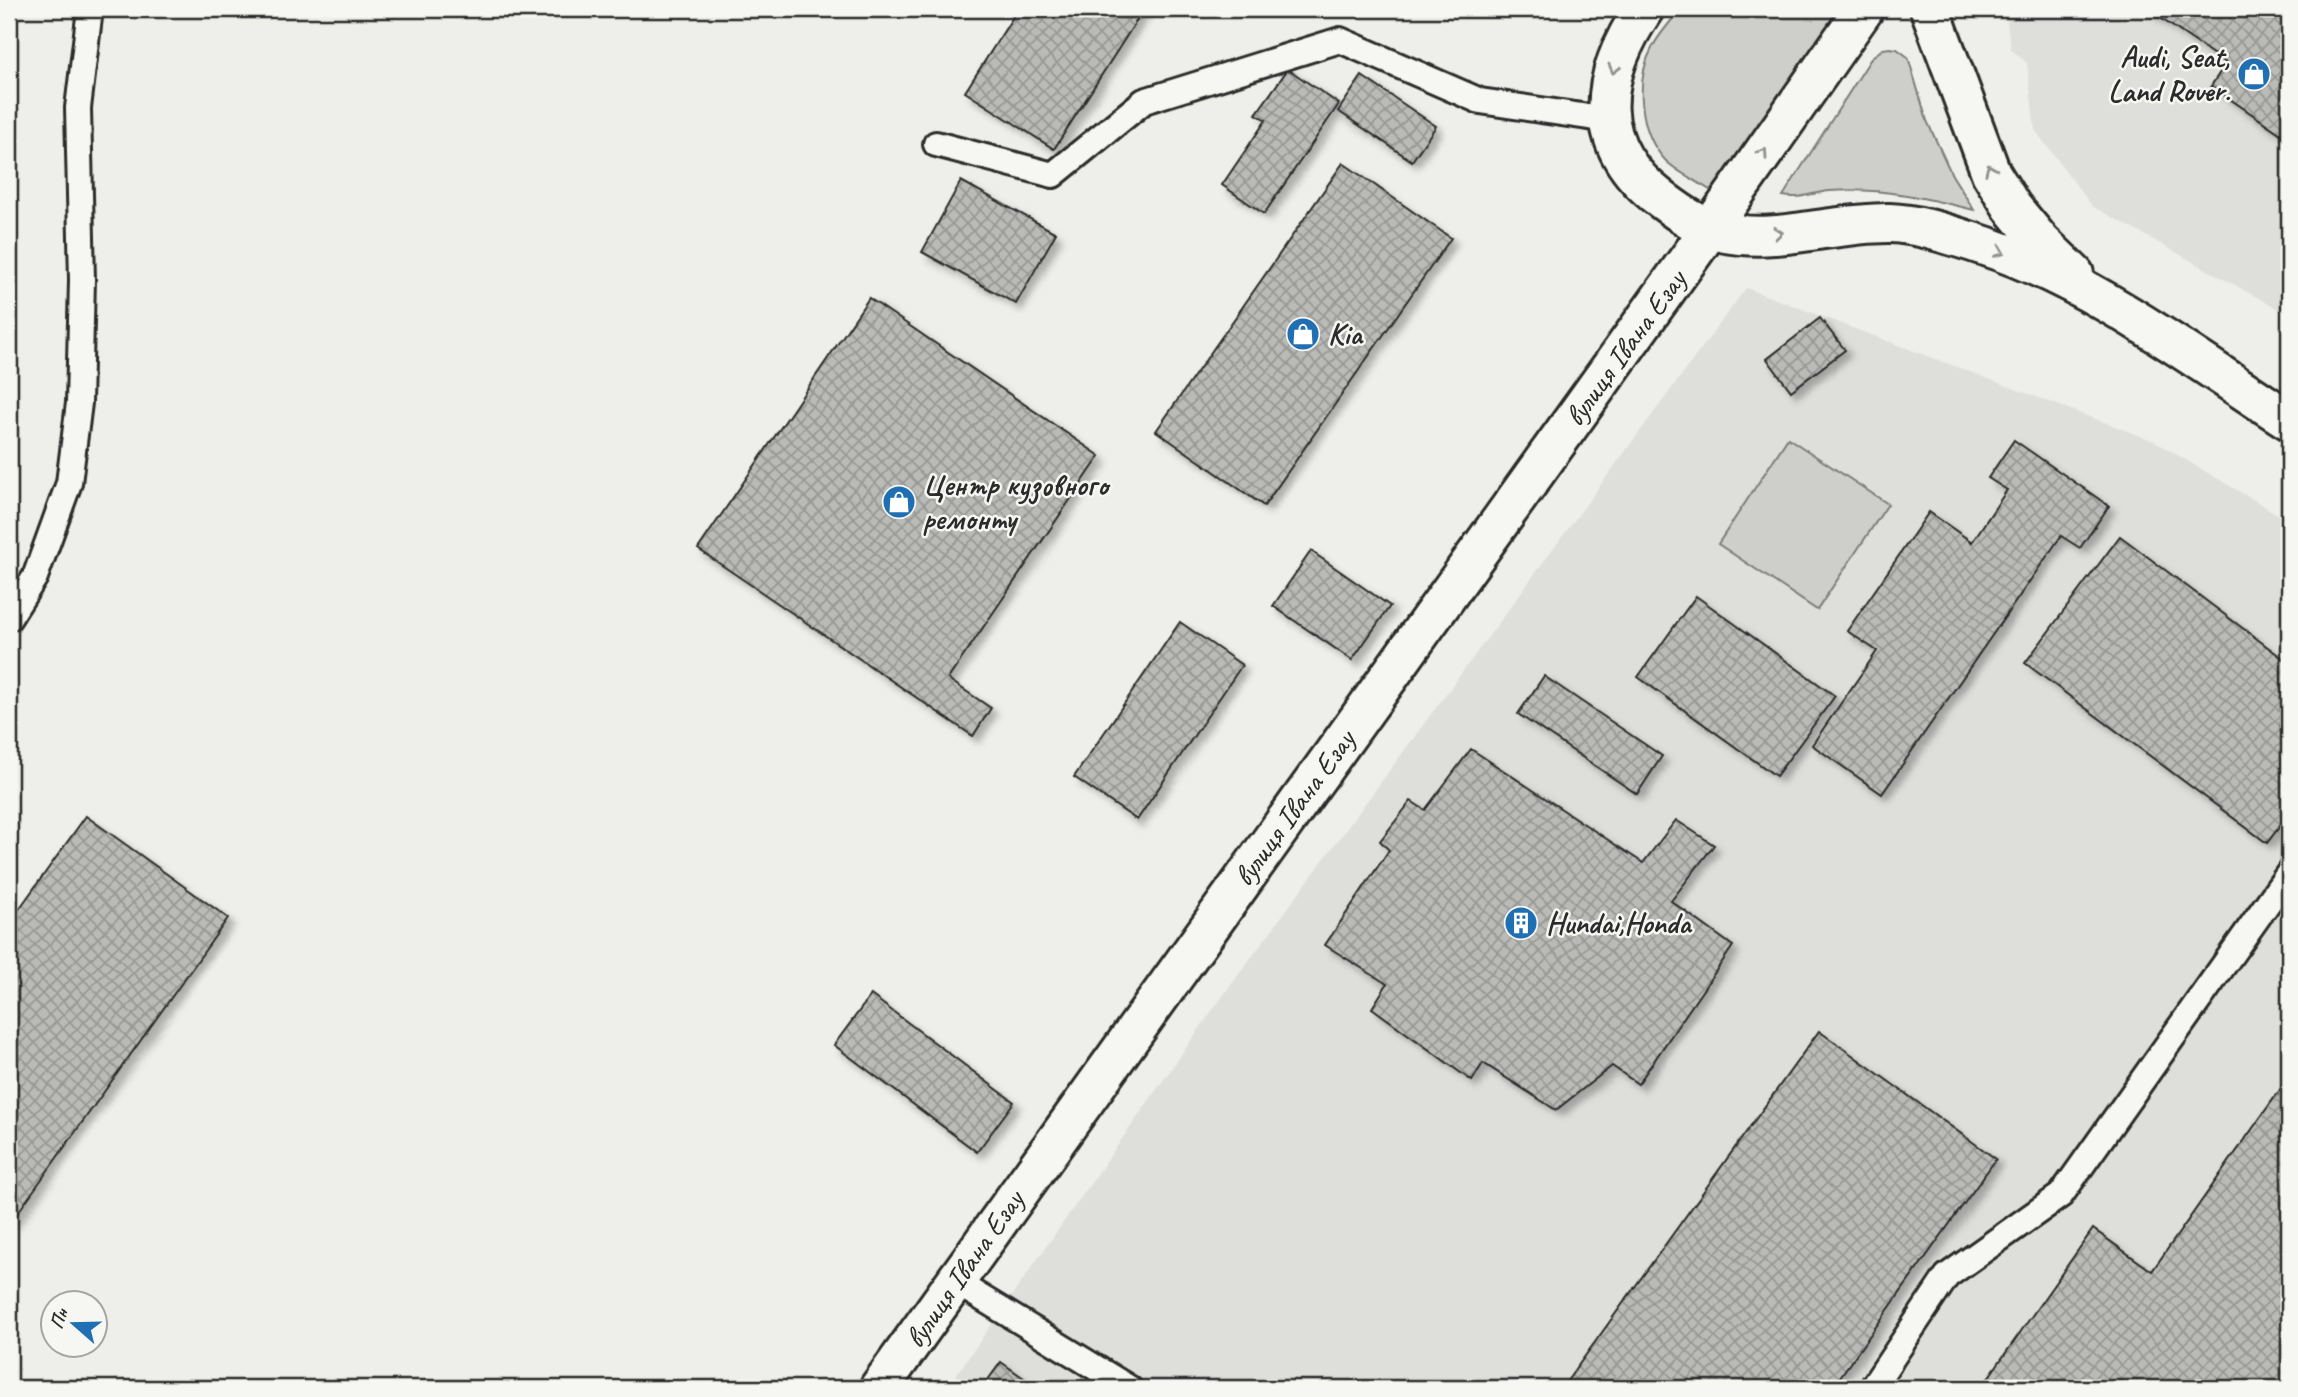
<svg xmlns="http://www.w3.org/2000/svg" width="2298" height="1397" viewBox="0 0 2298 1397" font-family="Caveat,sans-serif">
	<defs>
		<pattern id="building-cross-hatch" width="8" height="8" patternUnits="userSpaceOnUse" patternTransform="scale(1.75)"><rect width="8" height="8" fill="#babab7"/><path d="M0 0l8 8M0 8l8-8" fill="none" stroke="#979795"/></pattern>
		<filter id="shadow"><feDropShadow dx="6" dy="6" stdDeviation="3.5" flood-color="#0004"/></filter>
	</defs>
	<rect width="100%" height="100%" fill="#eeeeea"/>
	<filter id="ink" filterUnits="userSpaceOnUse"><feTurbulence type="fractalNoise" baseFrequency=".0143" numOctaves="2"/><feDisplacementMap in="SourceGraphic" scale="14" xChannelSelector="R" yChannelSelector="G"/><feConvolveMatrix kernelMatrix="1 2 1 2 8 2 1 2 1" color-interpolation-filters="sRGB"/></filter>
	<g filter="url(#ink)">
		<g fill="#dededb">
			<polygon points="2005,9 2289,9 2289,315 2092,206 2035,130 2027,63 2011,49"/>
			<polygon points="1746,288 2154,441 2289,521 2289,1388 947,1388 1214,1008"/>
		</g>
		<g fill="#cececa" stroke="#7c7c7a" stroke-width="2">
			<path d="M1681 9H1843L1720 183 1710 190C1696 181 1677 172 1665 160 1639 132 1635 81 1652 48 1659 34 1671 21 1681 9Z"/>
			<path d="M1890 48 1897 49 1908 57 1927 121 1952 175 1974 210C1926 198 1881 187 1830 191 1814 192 1800 200 1783 196L1872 57 1883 49Z"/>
			<polygon points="1788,438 1888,504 1817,610 1718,544"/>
		</g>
		<g fill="url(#building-cross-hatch)" stroke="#2b2b2b" stroke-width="2" filter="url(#shadow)">
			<polygon points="1018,9 1144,9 1054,149 965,92"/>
			<polygon points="2147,9 2289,9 2289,129 2284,136 2211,86 2226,63"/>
			<polygon points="1288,69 1339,104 1264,214 1222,185 1266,120 1256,114"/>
			<polygon points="1362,76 1436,126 1412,161 1338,111"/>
			<polygon points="1343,163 1451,238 1264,506 1156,431"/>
			<polygon points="961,181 1056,233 1016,304 922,252"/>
			<polygon points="869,298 1100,456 948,679 991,708 973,736 698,549"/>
			<polygon points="1820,318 1845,350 1791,391 1767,359"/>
			<polygon points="2014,440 2109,506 2080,548 2061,536 1882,794 1812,745 1877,651 1847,631 1929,512 1972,542 2007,490 1988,478"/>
			<polygon points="2120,536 2289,663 2289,814 2267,843 2025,663"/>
			<polygon points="1311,551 1390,606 1352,660 1273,606"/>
			<polygon points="1696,596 1835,696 1776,776 1638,677"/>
			<polygon points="1180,622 1242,665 1137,820 1074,777"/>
			<polygon points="1544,676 1662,756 1637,794 1518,714"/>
			<polygon points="1471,749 1643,863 1676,820 1714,845 1671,901 1733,946 1638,1084 1612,1066 1556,1110 1483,1063 1472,1081 1372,1008 1387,984 1325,945 1389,850 1380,841 1411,801 1425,810"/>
			<polygon points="86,816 228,918 9,1225 9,923"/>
			<polygon points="871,995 1014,1102 977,1152 834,1045"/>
			<polygon points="1819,1031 1996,1159 1832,1388 1562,1388"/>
			<polygon points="2289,1077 2289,1388 1981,1388 2093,1229 2152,1271"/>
			<polygon points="1001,1362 1038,1388 982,1388"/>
		</g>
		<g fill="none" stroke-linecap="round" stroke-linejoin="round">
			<defs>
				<g id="lane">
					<polyline points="936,144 1053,175 1144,101 1340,40 1480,101 1609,120"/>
					<polyline points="9,618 35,577 69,483 79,403 82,280 78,108 90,9"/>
					<polyline points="954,1281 1129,1388"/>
					<polyline points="1872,1388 1947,1276 2061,1195 2289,873"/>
				</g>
				<polyline id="street" points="879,1388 1710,229 1864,9"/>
				<g id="secondary">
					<path d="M1644 9C1598 77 1590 145 1661 199 1682 215 1701 228 1726 233 1780 243 1836 222 1890 223 1920 224 1953 236 1982 245 2093 281 2192 358 2289 420"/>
					<polyline points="1930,9 1991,173 2012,207 2041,242 2074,274"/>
				</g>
			</defs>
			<use href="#lane" stroke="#2b2b2b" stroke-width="30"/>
			<use href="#street" stroke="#2b2b2b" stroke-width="44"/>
			<use href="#secondary" stroke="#2b2b2b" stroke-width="44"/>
			<use href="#lane" stroke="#f6f6f2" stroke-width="24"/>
			<use href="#street" stroke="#f6f6f2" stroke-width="38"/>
			<use href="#secondary" stroke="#f6f6f2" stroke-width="38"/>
		</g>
		<defs><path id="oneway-chevron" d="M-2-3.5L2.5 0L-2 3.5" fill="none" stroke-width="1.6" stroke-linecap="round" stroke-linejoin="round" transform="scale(1.75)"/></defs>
		<g stroke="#90908e">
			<use href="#oneway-chevron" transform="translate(1614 69) rotate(104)"/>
			<use href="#oneway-chevron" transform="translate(1763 153) rotate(-55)"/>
			<use href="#oneway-chevron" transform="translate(1990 169) rotate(-114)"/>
			<use href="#oneway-chevron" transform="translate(1778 233) rotate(-6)"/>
			<use href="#oneway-chevron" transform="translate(2000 252) rotate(22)"/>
		</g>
	</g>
	<defs>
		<symbol id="shop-disc" viewBox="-11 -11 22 22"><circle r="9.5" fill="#1f6fb2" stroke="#f6f6f2"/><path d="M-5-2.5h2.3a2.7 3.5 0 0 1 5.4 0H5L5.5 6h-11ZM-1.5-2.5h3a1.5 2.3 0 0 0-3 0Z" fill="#fff"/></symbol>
		<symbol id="building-disc" viewBox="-11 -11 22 22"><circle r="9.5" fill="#1f6fb2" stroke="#f6f6f2"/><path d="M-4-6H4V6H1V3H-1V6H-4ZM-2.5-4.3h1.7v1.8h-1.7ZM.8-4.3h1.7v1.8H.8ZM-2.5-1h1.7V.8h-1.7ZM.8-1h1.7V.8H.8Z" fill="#fff"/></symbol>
	</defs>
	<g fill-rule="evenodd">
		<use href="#shop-disc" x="2235" y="55" width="38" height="38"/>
		<use href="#shop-disc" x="1284" y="315" width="38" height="38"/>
		<use href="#shop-disc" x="880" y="483" width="38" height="38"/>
		<use href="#building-disc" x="1502" y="904" width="38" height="38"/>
	</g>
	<g text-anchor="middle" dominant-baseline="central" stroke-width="5" stroke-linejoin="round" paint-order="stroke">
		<g font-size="30" font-weight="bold" fill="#2b2b2b" stroke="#f6f6f2" text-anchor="start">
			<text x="2230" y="57" text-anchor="end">Audi, Seat,<tspan x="2230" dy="34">Land Rover.</tspan></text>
			<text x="1328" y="334">Kia</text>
			<text x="923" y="485">Центр кузовного<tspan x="923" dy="34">ремонту</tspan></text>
			<text x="1546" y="923">Hundai,Honda</text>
		</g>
		<g font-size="30" fill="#2b2b2b" stroke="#f6f6f2">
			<text transform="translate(1625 348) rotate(-54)">вулиця Івана Езау</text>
			<text transform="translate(1294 808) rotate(-54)">вулиця Івана Езау</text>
			<text transform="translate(964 1269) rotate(-55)">вулиця Івана Езау</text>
		</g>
	</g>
	<rect width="2298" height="1397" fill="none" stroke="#f6f6f2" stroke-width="35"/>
	<rect x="18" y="18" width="2263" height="1362" fill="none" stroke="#2b2b2b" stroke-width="2.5" filter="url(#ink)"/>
	<g transform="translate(74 1324) rotate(290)"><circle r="33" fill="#f6f6f2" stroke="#a5a5a2" stroke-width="2"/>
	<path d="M0-5L12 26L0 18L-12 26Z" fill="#1f6fb2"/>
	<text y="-10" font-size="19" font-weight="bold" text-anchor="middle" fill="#2b2b2b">Пн</text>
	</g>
</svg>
